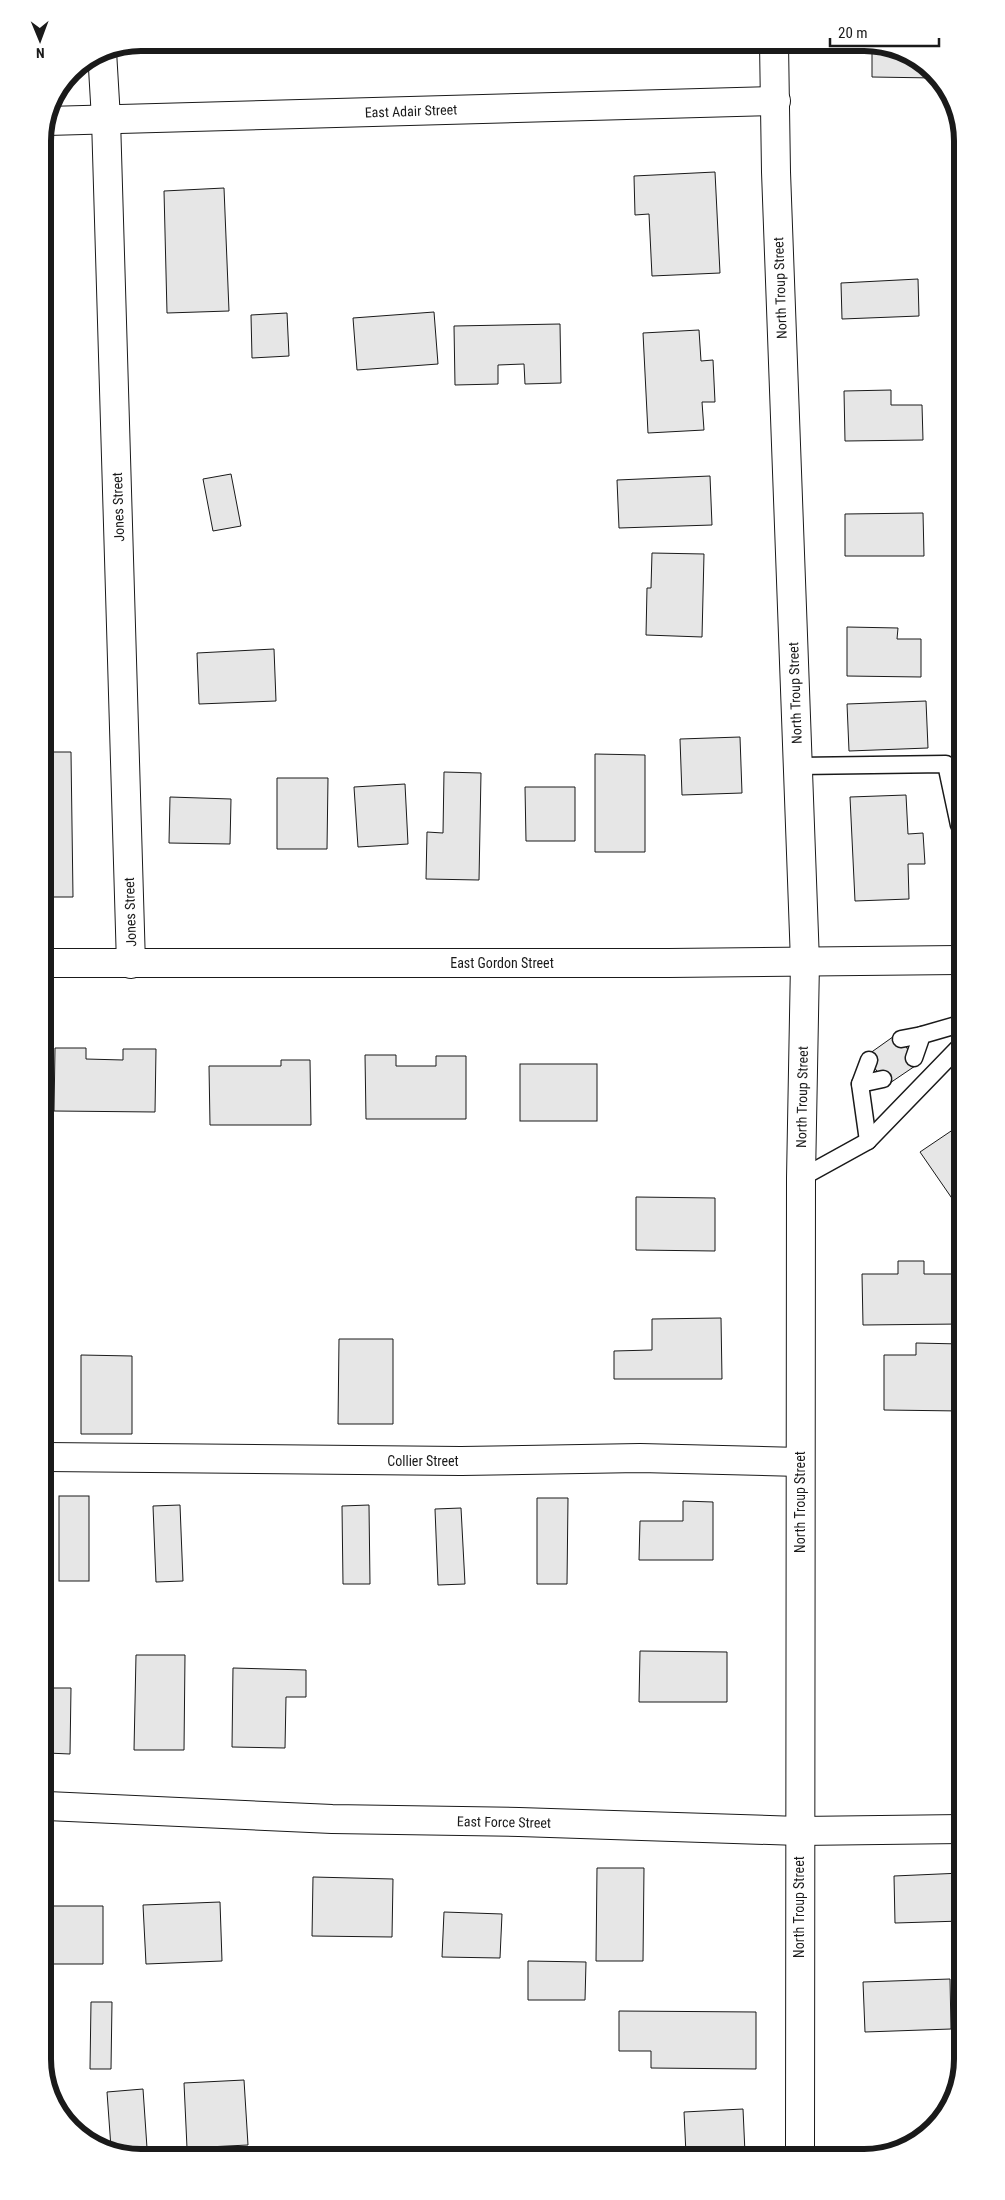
<svg xmlns="http://www.w3.org/2000/svg" width="1005" height="2200" viewBox="0 0 1005 2200" font-family="'Roboto Condensed',sans-serif">
	<rect width="100%" height="100%" fill="#fff"/>
	<g fill="#e6e6e6" stroke="#1a1a1a">
		<polygon points="574,43 628,43 574,45"/>
		<polygon points="872,43 924,63 935,78 872,77"/>
		<polygon points="715,172 720,273 652,276 649,214 635,215 634,176"/>
		<polygon points="224,188 229,311 167,313 164,191"/>
		<polygon points="918,279 919,316 842,319 841,283"/>
		<polygon points="434,312 438,364 357,370 353,318"/>
		<polygon points="287,313 289,356 252,358 251,315"/>
		<polygon points="560,324 561,383 525,384 524,364 498,365 498,384 455,385 454,326"/>
		<polygon points="699,330 701,361 713,360 715,402 702,402 704,430 648,433 643,333"/>
		<polygon points="891,390 891,405 922,405 923,440 845,441 844,391"/>
		<polygon points="231,474 241,526 213,531 203,479"/>
		<polygon points="710,476 712,525 619,528 617,480"/>
		<polygon points="923,513 924,556 845,556 845,514"/>
		<polygon points="652,553 704,554 702,637 646,635 647,588 651,588"/>
		<polygon points="847,627 898,628 897,639 921,639 921,677 847,676"/>
		<polygon points="274,649 276,701 199,704 197,653"/>
		<polygon points="926,701 928,748 849,751 847,704"/>
		<polygon points="44,729 49,729 49,752 71,752 73,897 45,897"/>
		<polygon points="740,737 742,793 682,795 680,739"/>
		<polygon points="595,754 645,755 645,852 595,852"/>
		<polygon points="444,772 481,773 479,880 426,879 427,832 443,833"/>
		<polygon points="277,778 328,778 327,849 277,849"/>
		<polygon points="405,784 408,844 358,847 354,787"/>
		<polygon points="525,787 575,787 575,841 526,841"/>
		<polygon points="906,795 908,834 923,833 925,864 908,864 909,899 855,901 850,797"/>
		<polygon points="170,797 231,799 230,844 169,843"/>
		<polygon points="897,1034 918,1064 887,1085 866,1056"/>
		<polygon points="55,1048 86,1048 86,1059 123,1060 123,1049 156,1049 155,1112 54,1111"/>
		<polygon points="365,1055 396,1055 396,1066 436,1066 436,1056 466,1056 466,1119 366,1119"/>
		<polygon points="281,1060 310,1060 311,1125 210,1125 209,1066 281,1066"/>
		<rect x="520" y="1064" width="77" height="57"/>
		<polygon points="960,1125 960,1210 920,1152"/>
		<polygon points="636,1197 715,1198 715,1251 636,1250"/>
		<polygon points="898,1261 924,1261 924,1274 960,1274 960,1324 863,1325 862,1274 898,1274"/>
		<polygon points="721,1318 722,1379 614,1379 614,1351 652,1350 652,1319"/>
		<polygon points="339,1339 393,1339 393,1424 338,1424"/>
		<polygon points="916,1343 961,1344 961,1411 884,1410 884,1355 916,1355"/>
		<polygon points="81,1355 132,1356 132,1434 81,1434"/>
		<rect x="59" y="1496" width="30" height="85"/>
		<polygon points="537,1498 568,1498 567,1584 537,1584"/>
		<polygon points="683,1501 713,1502 713,1560 639,1560 640,1521 683,1521"/>
		<polygon points="180,1505 183,1581 156,1582 153,1506"/>
		<polygon points="369,1505 370,1584 343,1584 342,1506"/>
		<polygon points="461,1508 465,1584 438,1585 435,1509"/>
		<polygon points="640,1651 727,1652 727,1702 639,1702"/>
		<polygon points="136,1655 185,1655 184,1750 134,1750"/>
		<polygon points="233,1668 306,1670 306,1697 286,1697 285,1748 232,1747"/>
		<polygon points="47,1688 71,1688 70,1754 47,1753"/>
		<polygon points="597,1868 644,1868 643,1961 596,1961"/>
		<polygon points="962,1873 962,1921 895,1923 894,1876"/>
		<polygon points="313,1877 393,1879 392,1937 312,1936"/>
		<polygon points="220,1902 222,1961 146,1964 143,1905"/>
		<polygon points="47,1906 103,1906 103,1964 48,1964"/>
		<polygon points="444,1912 502,1914 500,1958 442,1957"/>
		<polygon points="528,1961 586,1962 585,2000 528,2000"/>
		<polygon points="950,1979 951,2029 865,2032 863,1982"/>
		<polygon points="91,2002 112,2002 111,2069 90,2069"/>
		<polygon points="619,2011 756,2012 756,2069 651,2068 651,2051 619,2051"/>
		<polygon points="244,2080 248,2145 187,2148 184,2083"/>
		<polygon points="143,2089 147,2148 116,2150 111,2148 107,2092"/>
		<polygon points="743,2109 745,2153 686,2154 684,2112"/>
	</g>
	<g fill="none" stroke-linecap="round" stroke-linejoin="round">
		<defs>
			<g id="lane">
				<polyline points="798,766 946,764 959,825"/>
				<polyline points="901,1039 922,1035"/>
				<polyline points="914,1058 922,1035 960,1024"/>
				<polyline points="860,1084 869,1060"/>
				<polyline points="868,1141 860,1084 883,1079"/>
				<polyline points="801,1178 868,1141 960,1046"/>
			</g>
			<g id="street">
				<polyline points="102,51 106,119 131,964"/>
				<polyline points="47,121 776,101"/>
				<polyline points="46,1457 461,1461 640,1458 800,1462"/>
				<polyline points="47,1806 332,1819 519,1822 799,1831 962,1829"/>
			</g>
			<g id="secondary">
				<polyline points="774,43 776,172 805,962 801,1178 800,2153"/>
				<polyline points="45,963 669,963 959,960"/>
			</g>
		</defs>
		<use href="#lane" stroke="#1a1a1a" stroke-width="19"/>
		<use href="#street" stroke="#1a1a1a" stroke-width="30"/>
		<use href="#secondary" stroke="#1a1a1a" stroke-width="30"/>
		<use href="#lane" stroke="#fff" stroke-width="16"/>
		<use href="#street" stroke="#fff" stroke-width="28"/>
		<use href="#secondary" stroke="#fff" stroke-width="28"/>
	</g>
	<g text-anchor="middle" dominant-baseline="central" stroke-width="4" stroke-linejoin="round" paint-order="stroke">
		<g font-size="14" fill="#1a1a1a" stroke="#fff">
			<text transform="translate(411 111) rotate(-2)">East Adair Street</text>
			<text transform="translate(780 288) rotate(-92)">North Troup Street</text>
			<text transform="translate(118 507) rotate(-92)">Jones Street</text>
			<text transform="translate(795 693) rotate(-92)">North Troup Street</text>
			<text transform="translate(130 912) rotate(-92)">Jones Street</text>
			<text x="502" y="963">East Gordon Street</text>
			<text transform="translate(802 1097) rotate(-89)">North Troup Street</text>
			<text x="423" y="1461">Collier Street</text>
			<text transform="translate(800 1502) rotate(-90)">North Troup Street</text>
			<text transform="translate(504 1822) rotate(1)">East Force Street</text>
			<text transform="translate(799 1907) rotate(-90)">North Troup Street</text>
		</g>
	</g>
	<path d="M0 0H1005V2200H0ZM141 51H864A90 90 0 0 1 954 141V2059A90 90 0 0 1 864 2149H141A90 90 0 0 1 51 2059V141A90 90 0 0 1 141 51Z" fill="#fff" fill-rule="evenodd"/>
	<path fill="none" stroke="#1a1a1a" stroke-width="6" d="M141 51H864A90 90 0 0 1 954 141V2059A90 90 0 0 1 864 2149H141A90 90 0 0 1 51 2059V141A90 90 0 0 1 141 51Z"/>
	<g transform="translate(40 40) rotate(179)" stroke="#ffffff" stroke-width="4" paint-order="stroke">
	<path d="M0-4L9 19L0 12L-9 19Z" fill="#1a1a1a"/>
	<text y="-8" font-size="14" font-weight="bold" text-anchor="middle" fill="#1a1a1a">N</text>
	</g>
	<path d="M830 38v8h109v-8" fill="none" stroke="#1a1a1a" stroke-width="2.5"/>
	<text x="838" y="38" font-size="15" fill="#1a1a1a" stroke="#ffffff" stroke-width="4" paint-order="stroke">20 m</text>
</svg>
